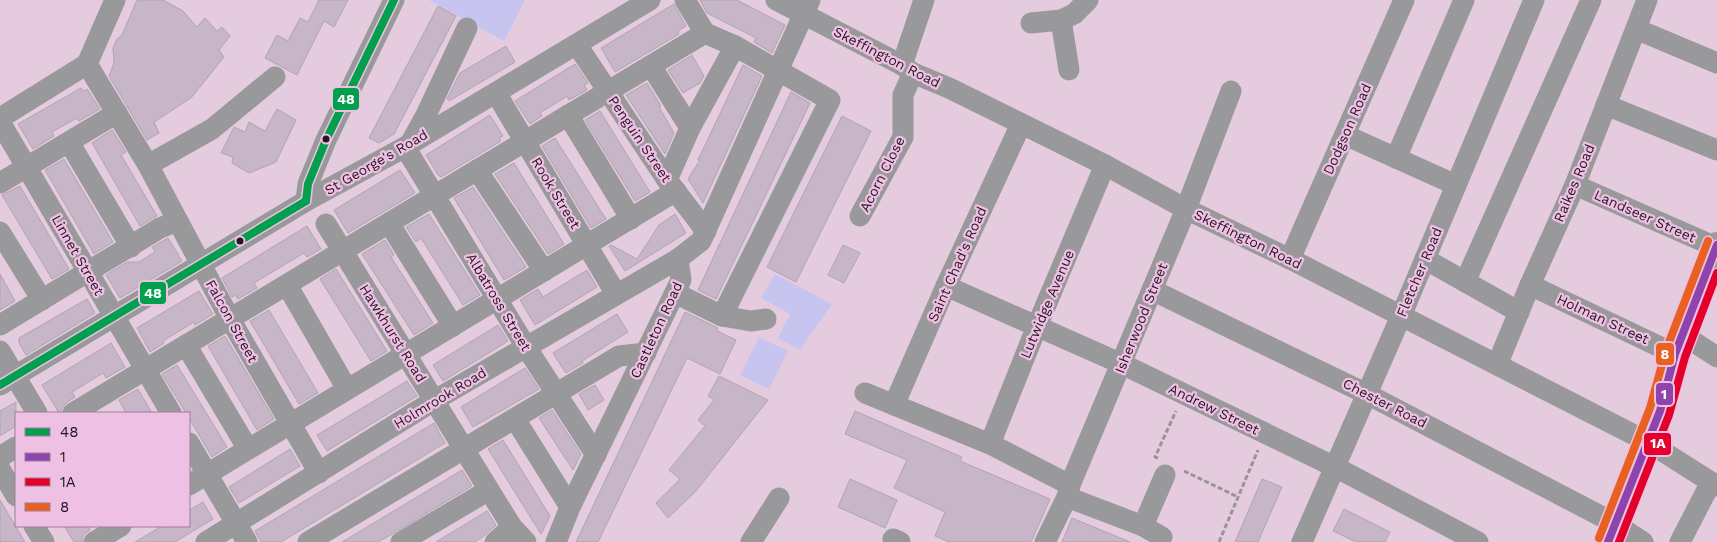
<svg xmlns="http://www.w3.org/2000/svg" width="1717" height="542" viewBox="0 0 1717 542" font-family="'Work Sans',sans-serif">
	<rect width="100%" height="100%" fill="#e4ccde"/>
	<g fill="#c7c4f0">
		<polygon points="429,0 525,0 504,41"/>
		<polygon points="775,274 832,304 800,350 778,338 790,314 761,298"/>
		<polygon points="759,337 788,351 769,389 740,375"/>
	</g>
	<g fill="#c6b6c7" stroke="#b2a2b3">
		<polygon points="137,0 163,0 183,11 197,27 205,18 217,31 222,27 230,36 219,50 224,57 191,98 154,122 159,133 147,140 109,76 114,63 113,48 117,39 122,35"/>
		<polygon points="319,0 348,0 334,27 324,21 297,75 265,58 277,35 288,41 300,18 308,22"/>
		<polygon points="700,0 737,0 785,25 772,53 754,42 756,38 707,13"/>
		<polygon points="674,4 686,26 678,31 679,34 615,72 601,48"/>
		<polygon points="438,6 456,16 394,134 379,143 369,138"/>
		<polygon points="506,46 515,62 449,101 447,99 460,73"/>
		<polygon points="692,55 704,76 700,83 683,93 668,70"/>
		<polygon points="575,64 588,83 584,85 587,90 569,100 567,96 540,113 542,116 530,124 515,101"/>
		<polygon points="743,65 762,76 703,203 688,179 700,160 698,160"/>
		<polygon points="647,83 661,106 659,107 674,133 665,154 626,95"/>
		<polygon points="81,88 84,91 87,89 100,109 79,121 77,118 52,132 54,136 33,149 18,124"/>
		<polygon points="791,92 810,103 716,299 698,290"/>
		<polygon points="277,109 296,120 276,162 249,173 232,163 233,157 221,153 234,127 245,132 249,122 265,131"/>
		<polygon points="600,111 650,192 635,201 585,120"/>
		<polygon points="490,115 503,136 499,138 501,141 441,177 438,175 426,155"/>
		<polygon points="842,116 871,131 796,282 767,267"/>
		<polygon points="112,130 126,152 121,155 157,216 140,226 92,143"/>
		<polygon points="555,138 606,219 591,228 542,146"/>
		<polygon points="64,159 113,242 94,254 45,170"/>
		<polygon points="514,163 564,244 548,254 495,174"/>
		<polygon points="400,170 415,193 348,233 334,210"/>
		<polygon points="20,186 69,269 52,279 2,195"/>
		<polygon points="473,187 526,267 504,280 454,198"/>
		<polygon points="429,214 480,295 463,305 421,238 416,242 406,227"/>
		<polygon points="675,214 686,233 625,271 609,246 611,245 637,259 659,225"/>
		<polygon points="307,226 321,249 307,257 304,253 254,283 257,288 238,299 235,295 232,297 222,278"/>
		<polygon points="168,238 182,261 120,298 106,275 127,262 139,262 155,252 152,247"/>
		<polygon points="385,240 394,255 391,257 433,323 414,335 362,254"/>
		<polygon points="843,245 860,253 844,283 828,275"/>
		<polygon points="336,269 387,351 371,361 320,279"/>
		<polygon points="587,270 597,287 535,325 520,300 538,289 543,297"/>
		<polygon points="0,274 15,301 0,310"/>
		<polygon points="199,291 213,314 195,325 194,322 163,341 164,343 150,352 137,328"/>
		<polygon points="87,299 95,313 26,355 19,343 19,338"/>
		<polygon points="269,310 318,393 299,404 250,321"/>
		<polygon points="685,312 718,328 717,331 736,340 720,374 687,358 598,542 576,542"/>
		<polygon points="617,314 628,332 582,361 583,363 566,373 565,372 553,353"/>
		<polygon points="498,325 508,341 443,381 433,365"/>
		<polygon points="225,336 274,419 257,430 208,346"/>
		<polygon points="111,343 125,367 106,378 103,373 72,392 75,397 66,403 59,413 42,385"/>
		<polygon points="177,365 227,447 212,457 189,418 189,413 186,413 162,374"/>
		<polygon points="525,368 539,389 473,427 461,407"/>
		<polygon points="719,376 768,400 696,491 668,518 656,503 680,479 669,470 705,426 698,420 714,400 708,396"/>
		<polygon points="407,381 417,396 327,451 317,435"/>
		<polygon points="595,385 604,400 588,410 579,394"/>
		<polygon points="138,389 152,413 126,413 119,400"/>
		<polygon points="16,402 16,426 0,436 0,411"/>
		<polygon points="552,410 581,454 573,470 539,418"/>
		<polygon points="855,411 962,457 960,461 1050,499 1031,542 949,542 935,536 945,512 894,488 907,460 845,434"/>
		<polygon points="434,423 445,443 281,542 261,542 255,531"/>
		<polygon points="503,440 550,516 541,534 488,449"/>
		<polygon points="290,449 300,466 239,503 229,487"/>
		<polygon points="462,470 472,486 392,534 378,542 342,542"/>
		<polygon points="850,479 897,500 885,528 838,507"/>
		<polygon points="1262,479 1282,487 1258,542 1235,542"/>
		<polygon points="0,500 16,527 25,542 0,542"/>
		<polygon points="203,502 213,519 175,542 135,542 162,526 189,526 189,510"/>
		<polygon points="1344,509 1390,532 1385,542 1356,542 1333,531"/>
		<polygon points="487,511 496,525 484,536 475,542 436,542"/>
		<polygon points="1072,518 1130,542 1062,542"/>
		<polygon points="64,526 88,526 90,530 83,535 82,542 74,542"/>
	</g>
	<g fill="none" stroke-linecap="round" stroke-linejoin="round">
		<g stroke="#9a9499" stroke-width="3" stroke-dasharray="5 2.5" stroke-linecap="butt">
			<polyline points="1158,458 1155,457 1176,411"/>
			<polyline points="1184,471 1238,497"/>
			<polyline points="1219,542 1258,450"/>
		</g>
		<g stroke="#99989a" stroke-width="21">
			<polyline points="776,0 902,65 913,73 949,88 1105,165 1186,209 1290,259 1648,442 1717,486"/>
			<polyline points="1061,20 1069,70"/>
			<polyline points="1031,23 1061,20 1074,14 1088,0"/>
			<polyline points="1636,29 1717,63"/>
			<polyline points="577,45 667,180 706,231"/>
			<polyline points="87,64 148,165 230,319 319,473"/>
			<polyline points="87,64 115,0"/>
			<polyline points="902,65 924,0"/>
			<polyline points="651,66 690,128"/>
			<polyline points="496,93 616,294"/>
			<polyline points="1606,105 1717,150"/>
			<polyline points="568,115 631,219"/>
			<polyline points="0,118 87,64"/>
			<polyline points="0,122 171,413"/>
			<polyline points="1345,135 1456,185"/>
			<polyline points="69,142 131,247"/>
			<polyline points="411,142 426,115 467,28"/>
			<polyline points="405,147 526,347 596,455"/>
			<polyline points="1396,158 1464,0"/>
			<polyline points="148,165 212,129 275,77"/>
			<polyline points="477,170 544,271"/>
			<polyline points="667,180 690,128 735,46"/>
			<polyline points="0,183 117,113"/>
			<polyline points="1575,185 1716,247"/>
			<polyline points="306,201 308,184 326,140 394,0"/>
			<polyline points="860,216 903,137 903,95 913,73"/>
			<polyline points="389,223 453,326"/>
			<polyline points="326,224 489,490 512,527 526,542"/>
			<polyline points="0,232 42,300"/>
			<polyline points="1290,259 1404,0"/>
			<polyline points="1425,259 1519,312"/>
			<polyline points="1465,282 1591,0"/>
			<polyline points="287,285 347,389"/>
			<polyline points="1530,285 1675,354"/>
			<polyline points="946,286 1122,364 1335,467 1478,542"/>
			<polyline points="1152,290 1367,394 1614,523 1643,542"/>
			<polyline points="675,293 722,316 830,100 735,46 705,33 685,0"/>
			<polyline points="722,316 751,321 766,319"/>
			<polyline points="0,325 160,228 177,221"/>
			<polyline points="1683,335 1717,357"/>
			<polyline points="186,345 248,449"/>
			<polyline points="0,351 37,413"/>
			<polyline points="1497,365 1530,285 1575,185 1647,0"/>
			<polyline points="0,385 306,201 405,147 650,0"/>
			<polyline points="865,393 990,444 1070,485"/>
			<polyline points="894,405 946,286 1021,124"/>
			<polyline points="73,413 705,33"/>
			<polyline points="515,419 570,507"/>
			<polyline points="189,443 247,542"/>
			<polyline points="990,444 1037,326 1105,165"/>
			<polyline points="0,457 16,447"/>
			<polyline points="0,469 16,496"/>
			<polyline points="189,485 676,191"/>
			<polyline points="1067,497 1143,526 1165,475"/>
			<polyline points="34,526 44,542"/>
			<polyline points="1143,526 1162,537"/>
			<polyline points="893,539 900,542"/>
			<polyline points="94,542 121,526"/>
			<polyline points="206,542 435,400 678,259"/>
			<polyline points="308,542 619,356 646,353"/>
			<polyline points="401,542 489,490"/>
			<polyline points="495,542 512,527"/>
			<polyline points="556,542 570,507 681,280 678,259 701,241 810,0"/>
			<polyline points="751,542 779,498"/>
			<polyline points="1045,542 1067,497 1070,485 1186,209 1231,91"/>
			<polyline points="1302,542 1401,316 1534,0"/>
			<polyline points="1680,542 1711,482"/>
		</g>
		<polyline stroke="#a0999e" stroke-width="26" points="1608,542 1660,411 1675,354 1717,245"/>
		<defs>
			<g id="bus-1">
				<polyline points="306,201 308,184 326,140 394,0"/>
				<polyline points="0,385 306,201"/>
			</g>
			<polyline id="bus-2" points="1608,542 1660,411 1675,354 1717,245"/>
			<polyline id="bus-3" points="1619,542 1669,415 1685,357 1717,273"/>
			<polyline id="bus-4" points="1599,538 1650,408 1666,350 1708,241"/>
		</defs>
		<use href="#bus-1" stroke="#eec1e4" stroke-width="11"/>
		<use href="#bus-2" stroke="#eec1e4" stroke-width="11"/>
		<use href="#bus-3" stroke="#eec1e4" stroke-width="11"/>
		<use href="#bus-4" stroke="#eec1e4" stroke-width="11"/>
		<use href="#bus-1" stroke="#029f4f" stroke-width="8"/>
		<use href="#bus-2" stroke="#8e44ad" stroke-width="8"/>
		<use href="#bus-3" stroke="#e4002b" stroke-width="8"/>
		<use href="#bus-4" stroke="#e86122" stroke-width="8"/>
	</g>
	<g fill="#261623" stroke="#eec1e4" stroke-width="2">
		<circle cx="326" cy="139" r="4.5"/>
		<circle cx="240" cy="241" r="4.5"/>
	</g>
	<g text-anchor="middle" dominant-baseline="central" stroke-width="4.5" stroke-linejoin="round" paint-order="stroke">
		<g font-size="14" fill="#261623" stroke="#eec1e4">
			<text transform="translate(887 57) rotate(27)">Skeffington Road</text>
			<text transform="translate(1347 129) rotate(-66)">Dodgson Road</text>
			<text transform="translate(640 139) rotate(56)">Penguin Street</text>
			<text transform="translate(376 162) rotate(-30)">St George's Road</text>
			<text transform="translate(882 174) rotate(-63)">Acorn Close</text>
			<text transform="translate(1574 183) rotate(-67)">Raikes Road</text>
			<text transform="translate(556 193) rotate(59)">Rook Street</text>
			<text transform="translate(1645 216) rotate(24)">Landseer Street</text>
			<text transform="translate(1248 239) rotate(26)">Skeffington Road</text>
			<text transform="translate(78 255) rotate(60)">Linnet Street</text>
			<text transform="translate(957 264) rotate(-66)">Saint Chad's Road</text>
			<text transform="translate(1419 272) rotate(-67)">Fletcher Road</text>
			<text transform="translate(499 302) rotate(59)">Albatross Street</text>
			<text transform="translate(1047 304) rotate(-67)">Lutwidge Avenue</text>
			<text transform="translate(1141 318) rotate(-68)">Isherwood Street</text>
			<text transform="translate(1603 319) rotate(25)">Holman Street</text>
			<text transform="translate(232 321) rotate(61)">Falcon Street</text>
			<text transform="translate(656 330) rotate(-65)">Castleton Road</text>
			<text transform="translate(393 333) rotate(58)">Hawkhurst Road</text>
			<text transform="translate(440 398) rotate(-31)">Holmrook Road</text>
			<text transform="translate(1385 403) rotate(27)">Chester Road</text>
			<text transform="translate(1214 409) rotate(26)">Andrew Street</text>
		</g>
	</g>
	<g stroke="#eec1e4" stroke-width="2">
		<rect x="332" y="87" width="28" height="24" rx="5" fill="#029f4f"/>
		<rect x="139" y="281" width="28" height="24" rx="5" fill="#029f4f"/>
		<rect x="1655" y="342" width="20" height="24" rx="5" fill="#e86122"/>
		<rect x="1655" y="382" width="19" height="24" rx="5" fill="#8e44ad"/>
		<rect x="1643" y="432" width="29" height="24" rx="5" fill="#e4002b"/>
	</g>
	<g font-size="14" text-anchor="middle" font-weight="bold" fill="#fff">
		<text x="346" y="104">48</text>
		<text x="153" y="298">48</text>
		<text x="1665" y="359">8</text>
		<text x="1664" y="399">1</text>
		<text x="1658" y="448">1A</text>
	</g>
	<rect x="15" y="412" width="175" height="115" fill="#eec1e4" stroke="#9e7d97"/>
	<rect x="25" y="428" width="25" height="8" fill="#029f4f" stroke="#9e7d97"/>
	<text x="60" y="437" font-size="15" fill="#261623">48</text>
	<rect x="25" y="453" width="25" height="8" fill="#8e44ad" stroke="#9e7d97"/>
	<text x="60" y="462" font-size="15" fill="#261623">1</text>
	<rect x="25" y="478" width="25" height="8" fill="#e4002b" stroke="#9e7d97"/>
	<text x="60" y="487" font-size="15" fill="#261623">1A</text>
	<rect x="25" y="503" width="25" height="8" fill="#e86122" stroke="#9e7d97"/>
	<text x="60" y="512" font-size="15" fill="#261623">8</text>
</svg>
